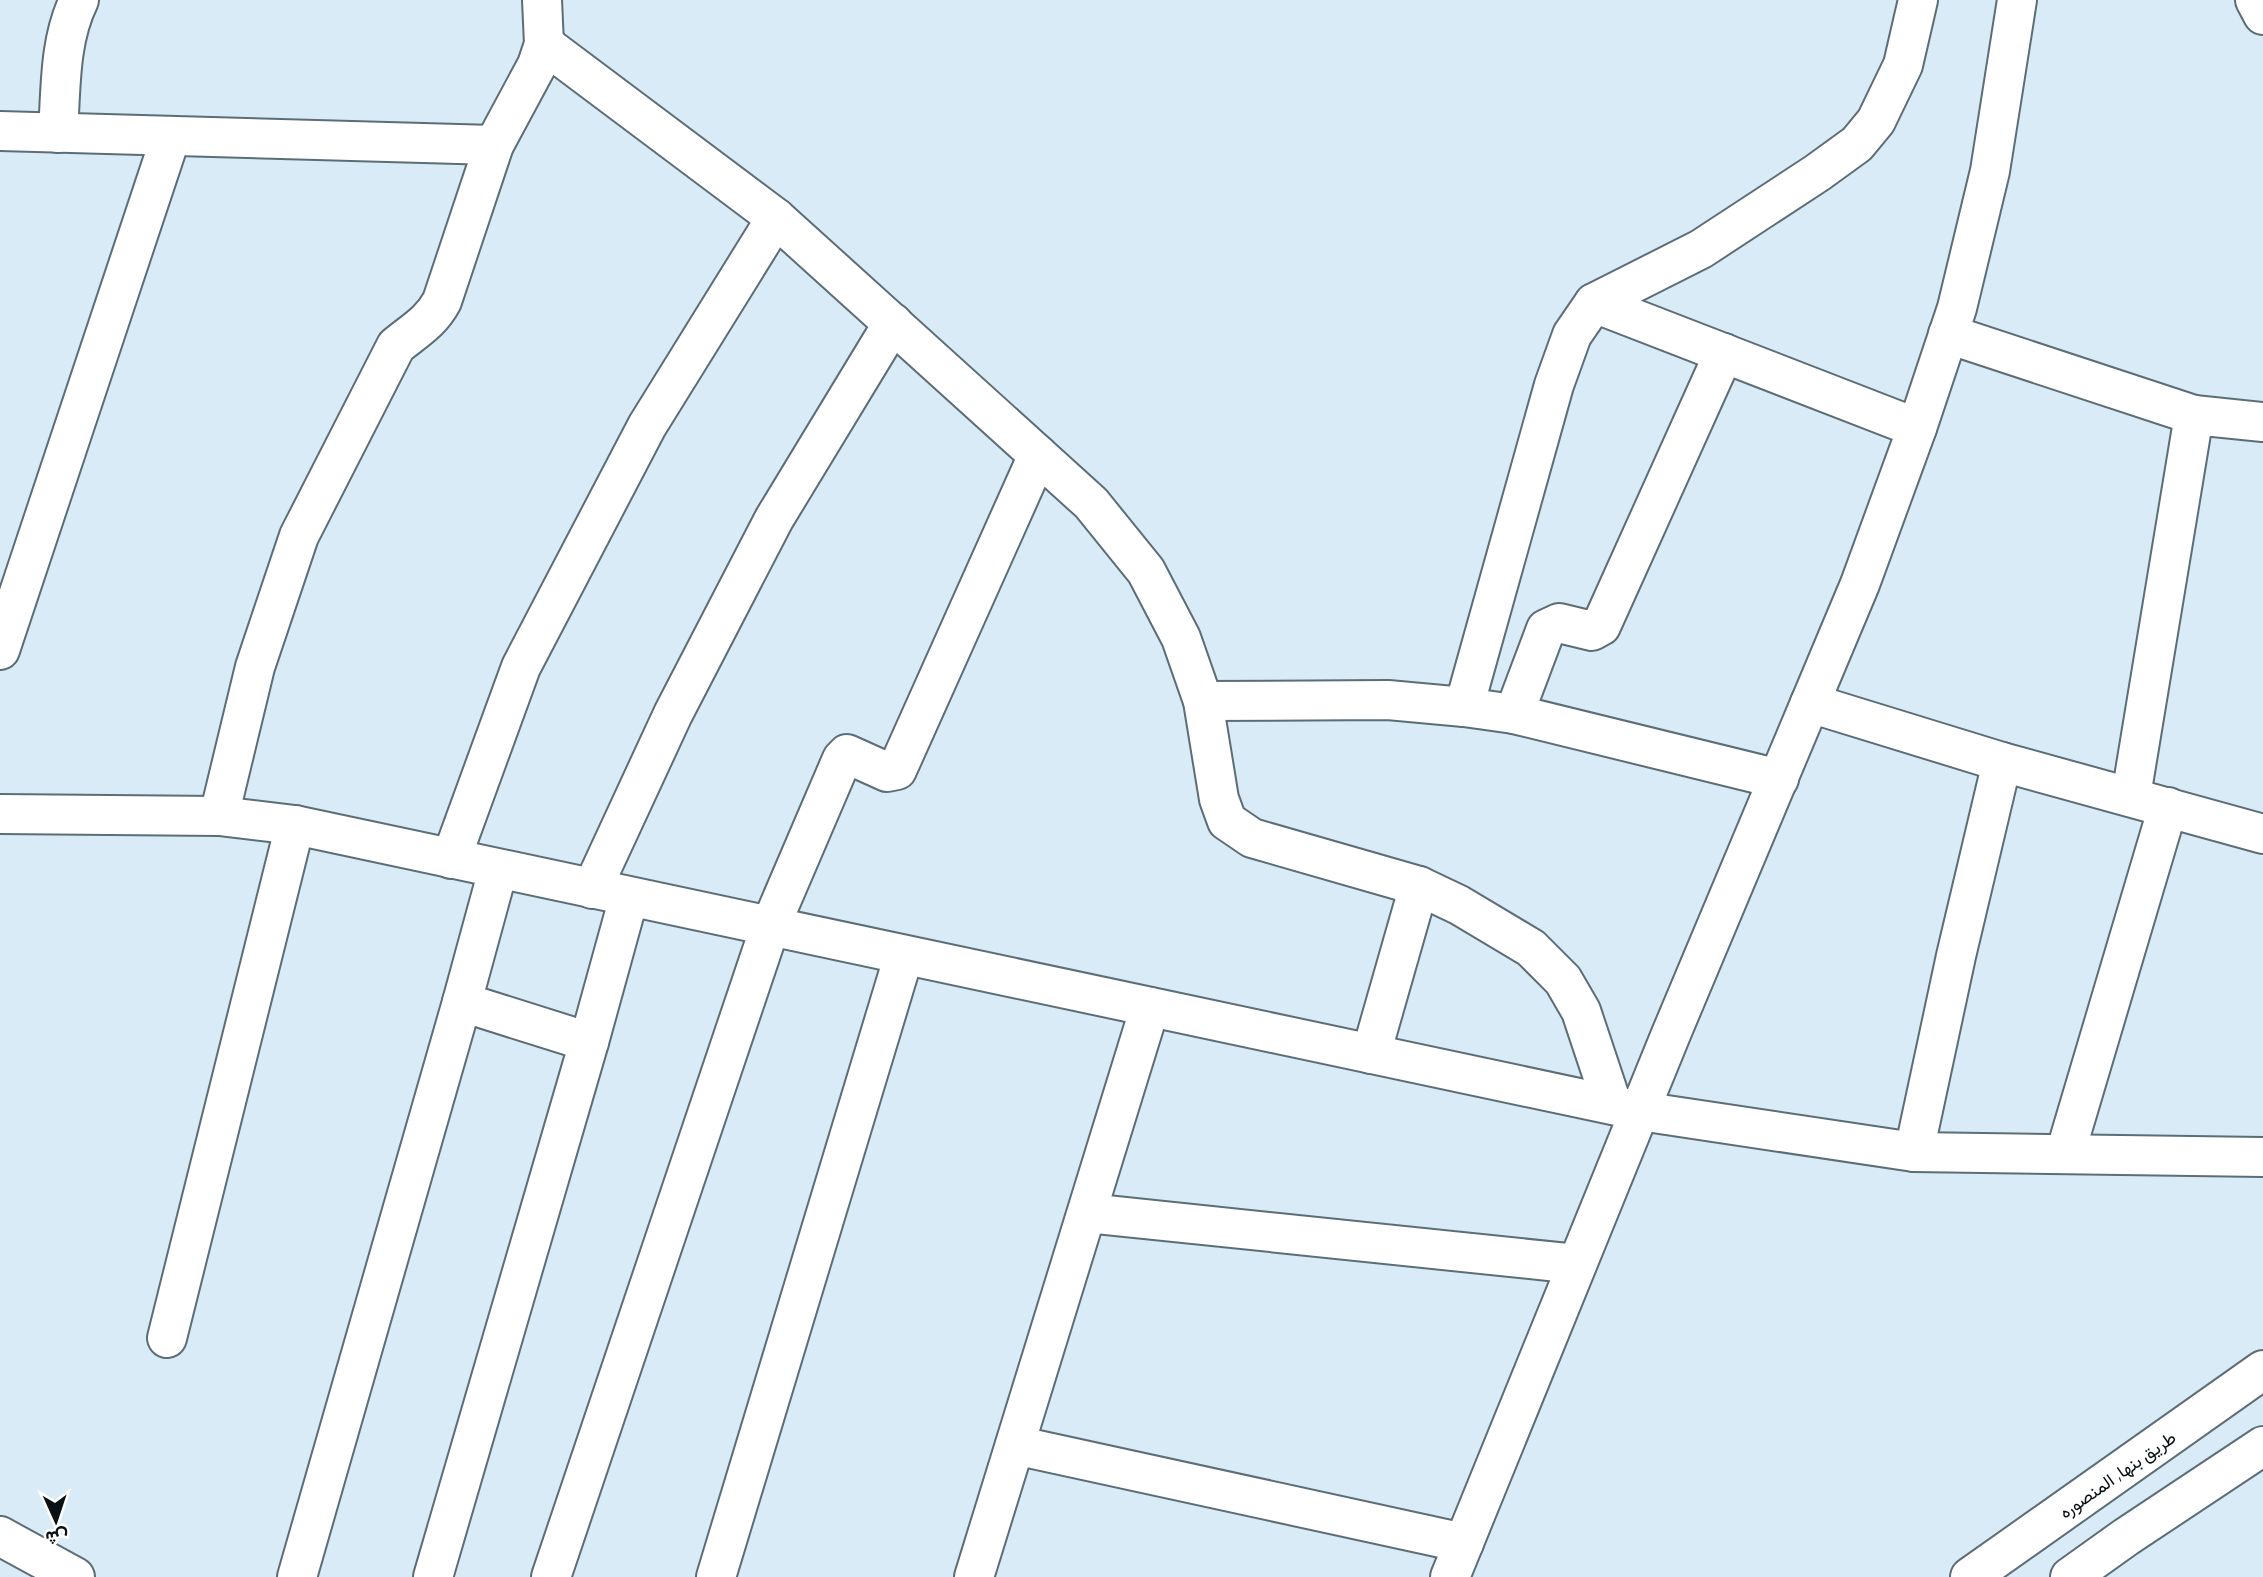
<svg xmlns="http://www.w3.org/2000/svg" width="2263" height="1577" viewBox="0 0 2263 1577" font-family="Barlow,Vazirmatn,sans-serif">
	<rect width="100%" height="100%" fill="#d8ebf6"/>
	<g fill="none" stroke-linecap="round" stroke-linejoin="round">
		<defs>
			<g id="minor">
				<polyline points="2255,0 2263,15"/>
				<polyline points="544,44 776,218 1091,503 1146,571 1181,638 1203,701 1219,799 1227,821 1252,838 1419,886 1459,905 1531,948 1563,980 1581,1011 1612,1104"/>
				<polyline points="0,131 494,145"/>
				<path d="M58 133C61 88 59 41 79 0"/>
				<polyline points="1594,303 1917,428"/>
				<polyline points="1948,334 2194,415"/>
				<polyline points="0,650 171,136"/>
				<polyline points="1203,701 1388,700 1464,707 1514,714 1779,779"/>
				<polyline points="1810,703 2002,762 2263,834"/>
				<polyline points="1464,707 1554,385 1572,335 1594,303 1701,249 1817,173 1857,144 1876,121 1903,65 1918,0"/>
				<polyline points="1514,714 1546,629 1559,623 1592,631 1601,626 1724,353"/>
				<polyline points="2131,796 2194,415 2263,422"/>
				<polyline points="0,814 219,816 295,825 1640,1111 1914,1152 2263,1157"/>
				<path d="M219 816 255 667 299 536 396 346C414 331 431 322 442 301L494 145 537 65 544 44 542 0"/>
				<polyline points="451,859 521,667 647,426 776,218"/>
				<polyline points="592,889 673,714 774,519 893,323"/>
				<polyline points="462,1002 589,1042"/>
				<polyline points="1371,1054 1419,886"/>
				<polyline points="1914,1152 1956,956 2002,762"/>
				<polyline points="2065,1154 2168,807"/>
				<polyline points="1087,1213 1577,1264"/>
				<polyline points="167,1338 295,825"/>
				<polyline points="1015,1445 1464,1543"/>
				<polyline points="0,1536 75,1577"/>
				<polyline points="297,1577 462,1002 498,870"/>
				<polyline points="433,1577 589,1042 629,897"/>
				<polyline points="551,1577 770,927 842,759 847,754 887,772 897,770 1038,455"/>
				<polyline points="716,1577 904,955"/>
				<polyline points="974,1577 1150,1007"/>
				<polyline points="1450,1577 1671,1034 1860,584 1917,428 1957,308 1990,171 2017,0"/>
			</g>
			<g id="highway">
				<polyline points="1970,1577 2263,1370"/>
				<polyline points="2070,1577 2126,1537 2263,1446"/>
			</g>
		</defs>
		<use href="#minor" stroke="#5c6d76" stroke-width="42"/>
		<use href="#highway" stroke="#5c6d76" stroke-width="42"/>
		<use href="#minor" stroke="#fff" stroke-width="38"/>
		<use href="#highway" stroke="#fff" stroke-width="38"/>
	</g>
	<g text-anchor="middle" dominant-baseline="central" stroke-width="6" stroke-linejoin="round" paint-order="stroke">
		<g font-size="18" fill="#0a1114" stroke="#fff">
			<text transform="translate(2117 1474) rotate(-35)">طريق بنها, المنصوره</text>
		</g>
	</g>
	<g transform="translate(56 1521) rotate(177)" stroke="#ffffff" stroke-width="5" paint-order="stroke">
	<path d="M0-5L12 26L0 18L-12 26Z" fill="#0a1114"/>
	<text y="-10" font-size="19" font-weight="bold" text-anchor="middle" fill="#0a1114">ش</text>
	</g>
</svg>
